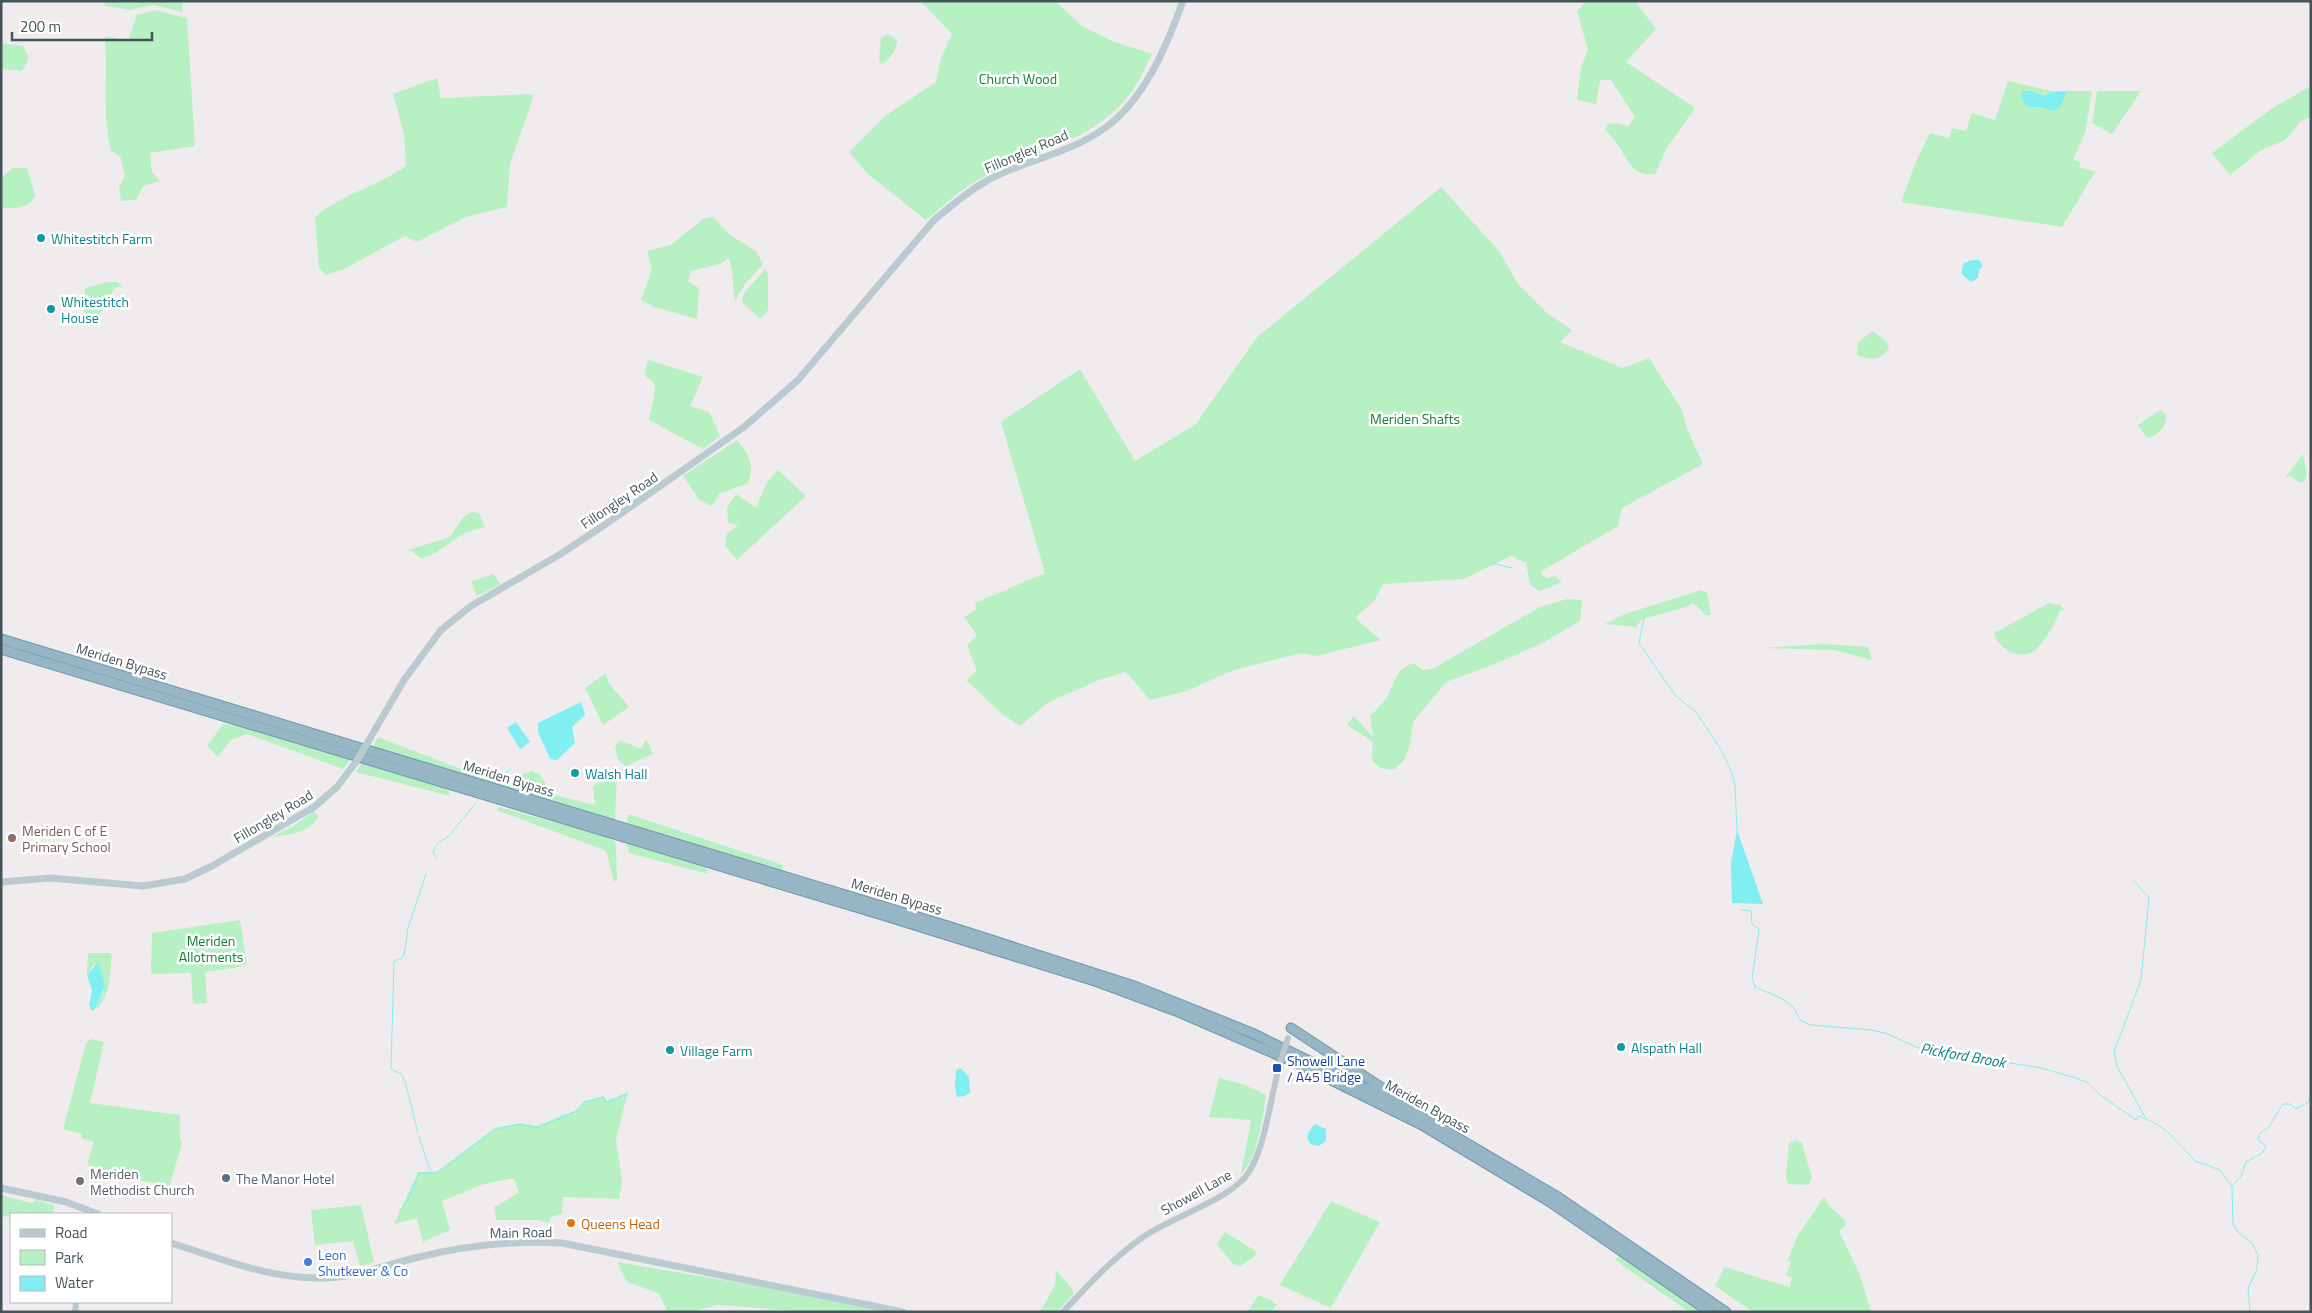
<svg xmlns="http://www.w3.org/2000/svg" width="2312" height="1313" viewBox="0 0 2312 1313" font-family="'Titillium Web',sans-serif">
	<rect width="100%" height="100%" fill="#f0eced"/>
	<g fill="#b7f1c3">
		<polygon points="104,1 183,1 182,12 153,5 130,10 105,6"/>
		<path d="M920 1H1055L1082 26 1115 42 1152 54C1144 70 1137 87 1125 100 1088 144 1026 153 978 180 959 190 943 207 926 220L869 175 849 152 885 116 936 82 941 58 952 34Z"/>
		<path d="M1587 1H1635L1656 29 1626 62 1695 108 1668 146 1655 174C1632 177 1628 160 1618 145 1615 139 1610 135 1605 130L1608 124 1619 123 1628 127 1635 117 1611 80H1600L1596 104 1577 100 1581 67 1588 50 1577 11Z"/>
		<path d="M155 10 187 18 195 146 150 153 152 172 160 181 143 186 136 200 121 201 119 187 125 175 120 156 111 151C102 114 108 75 105 36L128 41 137 15Z"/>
		<path d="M888 34 897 40C897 50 892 56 884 63L881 64 879 60 881 38Z"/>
		<polygon points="1,43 23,46 29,58 22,71 1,69"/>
		<path d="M437 78 441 98 533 94 531 104 510 164 507 207 466 217 417 242 405 236 342 270 325 275 319 267 315 217C341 194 377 187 406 166L404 134 393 94Z"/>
		<polygon points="2008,81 2051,91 2092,91 2085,133 2073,159 2081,163 2079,167 2095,172 2062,227 1901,202 1917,159 1930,133 1949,138 1952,128 1966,131 1972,113 1995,120"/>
		<polygon points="2311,86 2311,117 2301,121 2285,140 2260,151 2230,175 2212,153 2271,109"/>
		<polygon points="2097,91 2141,91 2112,134 2092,123"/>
		<path d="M12 168H27L35 195C30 209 14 208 1 208V179Z"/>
		<polygon points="1441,187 1499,251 1518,284 1547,313 1572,330 1560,342 1623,368 1649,358 1682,410 1687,429 1703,464 1622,508 1618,526 1542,571 1541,575 1548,578 1555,576 1562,582 1540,591 1530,585 1526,563 1511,556 1464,579 1383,584 1375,600 1355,618 1381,640 1316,656 1301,653 1234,670 1184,692 1150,700 1126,672 1099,680 1049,702 1020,726 1002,714 966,680 977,671 967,645 977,635 964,617 976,610 975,603 1045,573 1001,422 1080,369 1135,461 1196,424 1257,337"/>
		<path d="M713 217 731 236 756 251 763 264 745 284 735 301C732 287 734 272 729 258L720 264 691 271 688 281 699 288 697 319 654 307 641 300 652 269 647 251 671 245 703 219Z"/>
		<polygon points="765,269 768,273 768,310 760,319 742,302 744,293"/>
		<polygon points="108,282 118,282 124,288 118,287 114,289 94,324 84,312 85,288"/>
		<path d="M1873 331 1887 342 1889 348C1881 361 1871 360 1857 355L1858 342Z"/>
		<path d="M649 360 703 377 690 406 709 412 720 436 703 449 649 420C650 413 657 389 654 384 653 381 648 378 645 376L646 366Z"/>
		<path d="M2160 410 2166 414C2167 426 2159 436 2147 438L2138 425Z"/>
		<path d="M737 440C749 454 755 465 748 483L719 494 712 506 699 500 683 476Z"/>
		<polygon points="2303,454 2307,474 2305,481 2301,483 2290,476 2285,478"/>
		<polygon points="778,470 806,496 737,560 725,546 727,533 738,526 728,522 727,508 736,494 756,508 767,482"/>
		<path d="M472 512 479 513 485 527C478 529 472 530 466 533 449 541 439 554 421 559L412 551H405L450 537 463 517Z"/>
		<polygon points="493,574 501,584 477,596 471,582"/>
		<polygon points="1701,590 1707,592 1711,615 1706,615 1693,603 1687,607 1642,619 1636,627 1605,624 1625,614"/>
		<path d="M1567 599 1582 600 1580 621 1541 644 1490 666 1446 682 1413 722 1410 745 1404 760 1394 770 1380 768 1372 760 1373 742 1347 725 1354 716 1373 737 1370 716C1376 710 1384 703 1388 695 1396 680 1395 669 1414 663L1423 670 1434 668 1540 607Z"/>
		<path d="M2049 603 2060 605 2064 609 2059 612C2057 621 2042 646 2034 651 2019 661 1998 649 1994 633Z"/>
		<polygon points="1822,644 1868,647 1872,660 1834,650 1761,648"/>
		<path d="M606 673C608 689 622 695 629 707L603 725 585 688Z"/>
		<polygon points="223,724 239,725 351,759 343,769 247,734 231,740 218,757 207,746"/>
		<polygon points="378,737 458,768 522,784 519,776 531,771 539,774 554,795 595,805 593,786 617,774 615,821 373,747"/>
		<polygon points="646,739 653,754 626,766 618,760 615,747 620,740 641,749"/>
		<polygon points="362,762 439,786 449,791 450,796 356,772"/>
		<polygon points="499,807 605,836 615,842 616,847 617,878 614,883 607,853 602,849 496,810"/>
		<path d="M314 811 318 817C310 833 288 835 271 837L292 827Z"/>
		<polygon points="628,814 783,865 783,869 778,870 627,824"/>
		<polygon points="626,843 704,866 707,869 708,874 629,853"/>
		<polygon points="240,920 247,964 240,967 205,972 207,1003 193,1004 191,973 151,974 152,933"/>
		<path d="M88 953H112C110 974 111 993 97 1009H95L104 991 100 966 94 964 87 975Z"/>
		<polygon points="91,1039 104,1042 90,1103 180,1115 180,1139 182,1143 169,1188 87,1165 94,1142 81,1138 82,1134 63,1129 86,1043"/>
		<path d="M1219 1078 1243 1084 1266 1095C1263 1116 1257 1161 1241 1174L1251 1120 1209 1117Z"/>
		<path d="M628 1092 616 1139 622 1183 619 1199 563 1197 562 1214 551 1217 549 1223 537 1220H496L494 1207C504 1204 509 1196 519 1193L514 1178 484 1184 442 1201 450 1230 423 1242 417 1218 394 1224 418 1172H436L495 1128 520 1123 537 1126 576 1110 584 1102 604 1096 607 1101Z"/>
		<polygon points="1797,1140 1802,1143 1812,1178 1809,1185 1788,1184 1786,1176 1789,1143"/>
		<polygon points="1,1195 31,1203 37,1200 55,1206 52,1214 11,1214 11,1217 1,1216"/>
		<polygon points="1824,1197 1831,1208 1845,1220 1845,1226 1839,1231 1860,1275 1871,1312 1753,1312 1715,1286 1725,1267 1789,1287 1792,1278 1786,1275 1791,1262 1787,1261 1798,1235"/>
		<polygon points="1331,1201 1380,1222 1331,1308 1280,1285"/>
		<polygon points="361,1205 374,1262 360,1266 353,1241 315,1245 311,1210"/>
		<polygon points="1225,1232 1257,1252 1254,1257 1240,1266 1234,1265 1217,1245"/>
		<polygon points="1619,1256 1703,1312 1689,1312 1615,1260"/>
		<polygon points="617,1262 758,1286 885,1312 808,1312 717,1305 691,1312 668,1312 659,1294 626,1281"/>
		<polygon points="1056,1270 1073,1290 1073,1295 1057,1312 1040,1312 1055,1285"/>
		<polygon points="1258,1295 1271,1300 1277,1305 1270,1312 1248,1312"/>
	</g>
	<g fill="#81eef1">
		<polygon points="2023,91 2031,91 2044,96 2052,92 2067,92 2060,107 2054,111 2041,107 2028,107 2020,96"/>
		<polygon points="1973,260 1979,260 1983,266 1979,270 1978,278 1971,282 1962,274 1962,268 1964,263"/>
		<polygon points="581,702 585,715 572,727 575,743 557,760 550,759 538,732 538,723"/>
		<polygon points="516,722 530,742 520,749 507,728"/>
		<polygon points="1737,830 1763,904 1732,903 1731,863"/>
		<polygon points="97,963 100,966 105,987 95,1009 92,1011 89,1005 92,991 87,975"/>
		<polygon points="961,1068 969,1077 970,1092 965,1096 957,1097 955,1087 956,1070"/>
		<path d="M1315 1124 1326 1129V1141L1319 1146 1311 1144C1304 1136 1309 1131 1315 1124Z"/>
	</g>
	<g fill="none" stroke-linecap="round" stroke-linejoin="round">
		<g stroke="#81eef1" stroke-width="1">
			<polyline points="2308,1 2311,6"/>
			<polyline points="1492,563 1512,568"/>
			<polyline points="1644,618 1639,643 1675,695 1696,712 1722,751 1732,773 1735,785 1737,830"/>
			<polyline points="502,777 511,768"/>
			<polyline points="436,857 433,853 438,843 449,836 475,804"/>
			<polyline points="2133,880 2149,898 2141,980 2114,1052 2117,1066 2145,1117"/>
			<polyline points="1741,910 1751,911 1752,924 1758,928 1759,931 1752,978 1755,987 1783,999 1793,1007 1800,1020 1811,1025 1871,1030 1885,1033 1919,1048 2041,1068 2076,1078 2088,1083 2099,1094 2136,1120 2139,1116 2157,1124 2170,1134 2195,1161 2220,1170 2232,1187"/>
			<polyline points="418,1133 405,1081 401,1074 391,1069 394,961 402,958 404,955 408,928 426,874"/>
			<polyline points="419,1137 431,1172"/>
			<polyline points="399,1213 410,1196 419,1173 436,1173 445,1168 496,1129 520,1124 537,1128 577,1111 584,1102 603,1097 606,1103 627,1094"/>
			<polyline points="2250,1312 2248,1288 2257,1269 2258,1255 2253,1244 2237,1231 2233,1224 2232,1187 2241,1176 2246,1162 2262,1153 2266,1146 2258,1140 2260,1133 2268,1128 2283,1104 2290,1104 2296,1109 2307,1103 2311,1097"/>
		</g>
		<defs>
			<g id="trunk">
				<polyline points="1,639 951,927 1137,987 1252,1033 1410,1110 1558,1197 1726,1312"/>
				<polyline points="1,649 879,914 1098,982 1176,1011 1303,1066 1422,1125 1550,1202 1710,1312"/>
				<polyline points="1291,1028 1396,1097"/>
			</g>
		</defs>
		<use href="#trunk" stroke="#6c95ab" stroke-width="11"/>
		<g stroke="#bac8cd" stroke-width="6">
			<polyline points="75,1312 76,1302"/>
			<path d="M1063 1312C1088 1285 1113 1258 1143 1237 1172 1217 1232 1199 1249 1172 1266 1145 1271 1094 1280 1063"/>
		</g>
		<g stroke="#b9cad2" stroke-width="7">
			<path d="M369 740 404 680 441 630 471 606 559 555 609 522 744 427 798 380 934 220C954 204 973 187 996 176 1036 157 1082 150 1116 119 1149 89 1168 42 1183 1"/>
			<polyline points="1,882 50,878 143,886 185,879 212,866 314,807 337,787 356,762"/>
			<polyline points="1,1188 66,1202 98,1214"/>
			<path d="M171 1243C221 1259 273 1280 326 1278 356 1277 386 1265 415 1258 463 1246 512 1240 562 1243L903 1312"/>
		</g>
		<use href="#trunk" stroke="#96b6c6" stroke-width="9"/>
		<polyline stroke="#bac8cd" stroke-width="6" points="1280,1063 1288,1038"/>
		<polyline stroke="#b9cad2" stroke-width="7" points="356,762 369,740"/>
	</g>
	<g fill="#0f9aa8" stroke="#fff" stroke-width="2">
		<circle cx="41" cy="238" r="5"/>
		<circle cx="51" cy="309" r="5"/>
		<circle cx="575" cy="773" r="5"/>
		<circle cx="1621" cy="1047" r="5"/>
		<circle cx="670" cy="1050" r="5"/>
	</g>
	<circle fill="#8d6e63" stroke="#fff" stroke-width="2" cx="12" cy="838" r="5"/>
	<rect fill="#1a4fb4" stroke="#fff" stroke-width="2" x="1272" y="1063" width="10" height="10" rx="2.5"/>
	<circle fill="#5c6f8a" stroke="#fff" stroke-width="2" cx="226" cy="1178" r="5"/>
	<circle fill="#6b7280" stroke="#fff" stroke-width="2" cx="80" cy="1181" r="5"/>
	<circle fill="#e8710a" stroke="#fff" stroke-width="2" cx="571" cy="1223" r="5"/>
	<circle fill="#3f7fe0" stroke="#fff" stroke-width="2" cx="308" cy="1262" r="5"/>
	<g text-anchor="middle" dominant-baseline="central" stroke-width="5" stroke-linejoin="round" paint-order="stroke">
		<g font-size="14" fill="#118034" stroke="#fff">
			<text x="1018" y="78">Church Wood</text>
			<text x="1415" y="418">Meriden Shafts</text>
			<text x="211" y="940">Meriden<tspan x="211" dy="16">Allotments</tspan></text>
		</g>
		<g font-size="14" fill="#44545b" stroke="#fff">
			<text transform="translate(1026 151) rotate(-23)">Fillongley Road</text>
			<text transform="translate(619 500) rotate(-34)">Fillongley Road</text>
			<text transform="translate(122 661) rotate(17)">Meriden Bypass</text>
			<text transform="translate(509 778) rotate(17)">Meriden Bypass</text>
			<text transform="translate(273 816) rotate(-31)">Fillongley Road</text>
			<text transform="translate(897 896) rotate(17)">Meriden Bypass</text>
			<text transform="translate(1428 1106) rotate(29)">Meriden Bypass</text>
			<text transform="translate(1196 1192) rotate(-29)">Showell Lane</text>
			<text transform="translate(521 1232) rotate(-1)">Main Road</text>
		</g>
		<g font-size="14" fill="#0d838f" stroke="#fff" text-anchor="start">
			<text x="51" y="238">Whitestitch Farm</text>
			<text x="61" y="301">Whitestitch<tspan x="61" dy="16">House</tspan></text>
			<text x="585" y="773">Walsh Hall</text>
			<text x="1631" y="1047">Alspath Hall</text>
			<text x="680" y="1050">Village Farm</text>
		</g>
		<g font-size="14" fill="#785e54" stroke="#fff" text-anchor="start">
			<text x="22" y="830">Meriden C of E<tspan x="22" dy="16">Primary School</tspan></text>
		</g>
		<g font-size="14" fill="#164399" stroke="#fff" text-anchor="start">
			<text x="1287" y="1060">Showell Lane<tspan x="1287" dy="16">/ A45 Bridge</tspan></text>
		</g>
		<g font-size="14" fill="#5b616d" stroke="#fff" text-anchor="start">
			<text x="90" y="1173">Meriden<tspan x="90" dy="16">Methodist Church</tspan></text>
		</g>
		<g font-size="14" fill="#4e5e75" stroke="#fff" text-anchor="start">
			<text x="236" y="1178">The Manor Hotel</text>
		</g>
		<g font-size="14" fill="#c56008" stroke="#fff" text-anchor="start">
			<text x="581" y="1223">Queens Head</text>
		</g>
		<g font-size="14" fill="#366cbe" stroke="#fff" text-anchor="start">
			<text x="318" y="1254">Leon<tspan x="318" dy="16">Shutkever &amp; Co</tspan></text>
		</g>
		<g font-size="15" font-style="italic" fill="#068388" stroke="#fff">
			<text transform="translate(1963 1055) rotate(10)">Pickford Brook</text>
		</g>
	</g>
	<rect width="2312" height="1313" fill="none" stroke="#44545b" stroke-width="5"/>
	<rect x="10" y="1213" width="162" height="90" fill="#ffffff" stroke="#b4bbbd"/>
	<rect x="20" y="1229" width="25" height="8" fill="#b9cad2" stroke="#b4bbbd"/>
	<text x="55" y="1238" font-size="15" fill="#44545b">Road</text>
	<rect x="20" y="1250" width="25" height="15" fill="#b7f1c3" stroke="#b4bbbd"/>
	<text x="55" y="1263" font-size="15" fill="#44545b">Park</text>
	<rect x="20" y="1276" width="25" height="15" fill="#81eef1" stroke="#b4bbbd"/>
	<text x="55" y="1288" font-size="15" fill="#44545b">Water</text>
	<path d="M12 32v8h140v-8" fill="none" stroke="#44545b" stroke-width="2.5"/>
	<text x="20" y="32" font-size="15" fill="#44545b" stroke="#ffffff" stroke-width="4" paint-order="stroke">200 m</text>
</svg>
